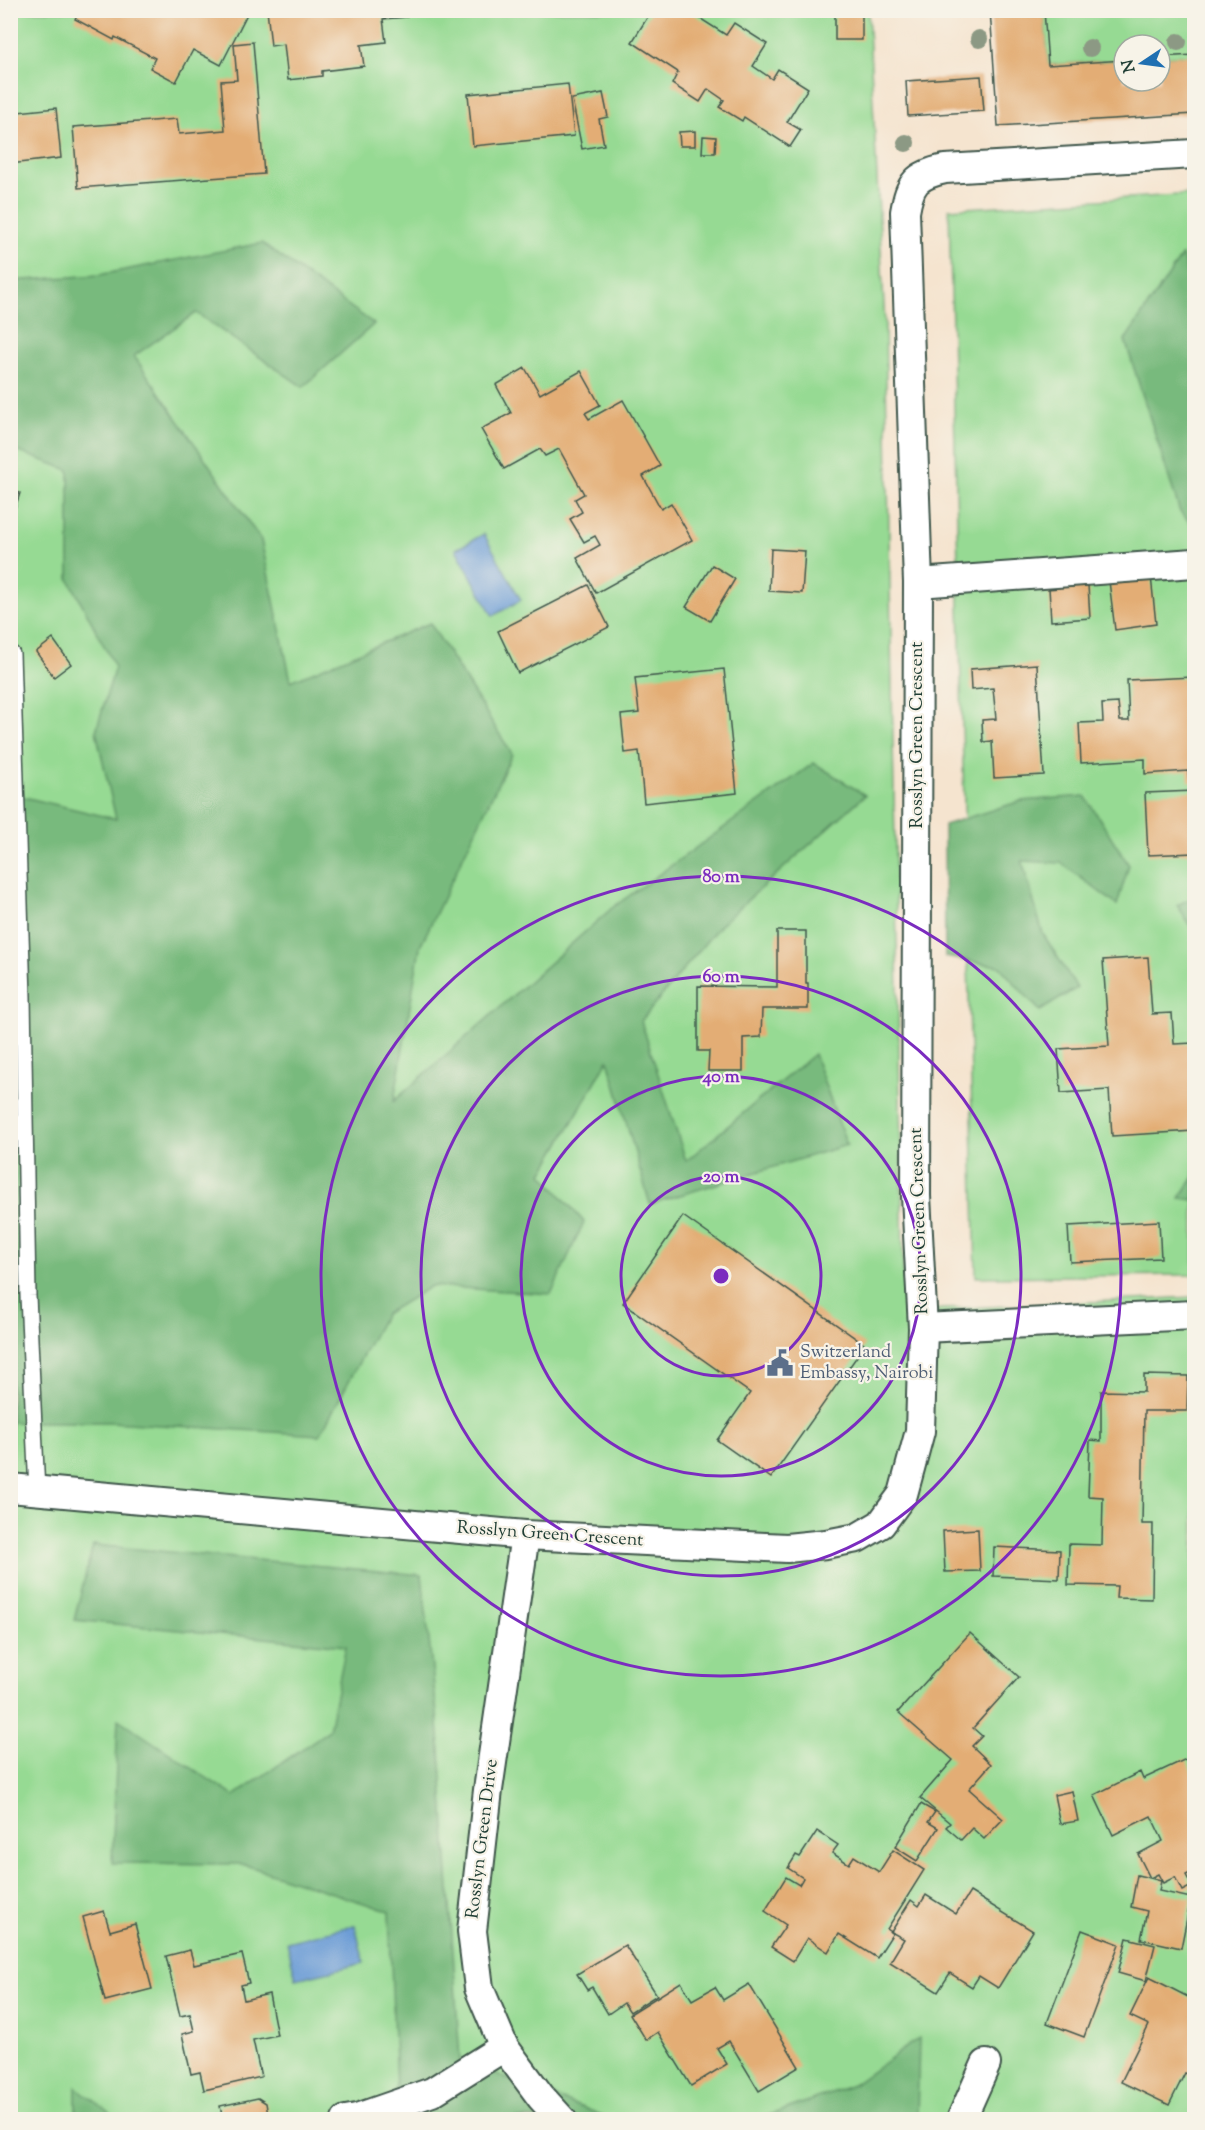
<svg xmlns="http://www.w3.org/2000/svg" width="1205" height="2130" viewBox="0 0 1205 2130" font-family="'Sorts Mill Goudy',serif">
	<rect width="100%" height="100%" fill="#f7f3e8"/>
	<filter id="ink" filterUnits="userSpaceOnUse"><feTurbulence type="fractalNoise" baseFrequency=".0167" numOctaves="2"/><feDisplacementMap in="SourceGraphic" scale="12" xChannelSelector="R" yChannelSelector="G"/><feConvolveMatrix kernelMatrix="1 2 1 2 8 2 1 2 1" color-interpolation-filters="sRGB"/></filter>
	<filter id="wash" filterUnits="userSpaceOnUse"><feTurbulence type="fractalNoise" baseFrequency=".008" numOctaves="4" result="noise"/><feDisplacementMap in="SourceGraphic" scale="24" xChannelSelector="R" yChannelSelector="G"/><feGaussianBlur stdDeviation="1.35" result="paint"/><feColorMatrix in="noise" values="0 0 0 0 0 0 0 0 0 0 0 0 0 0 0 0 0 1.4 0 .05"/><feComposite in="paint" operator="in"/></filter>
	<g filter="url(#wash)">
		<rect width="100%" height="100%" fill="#f5e4cf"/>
		<g fill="#96da93" stroke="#5a8c64" stroke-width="1.5">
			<polygon points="11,11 868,11 885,324 904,1311 1194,1297 1194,2119 11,2120"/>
			<polygon points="1044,11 1194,11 1194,55 1160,57 1160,45 1124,45 1124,60 1048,65"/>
			<polygon points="1194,194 1194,1275 976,1277 949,209"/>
		</g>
		<g fill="#78ba7d" stroke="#4c7c58" stroke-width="1.5">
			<polygon points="262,243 374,324 303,387 196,313 134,356 261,540 291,681 430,623 512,754 420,947 394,1101 612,908 814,763 865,795 720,925 641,1021 686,1161 814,1054 847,1145 650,1204 608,1060 542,1174 584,1222 551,1294 431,1286 385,1314 320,1435 111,1422 11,1422 11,794 116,819 96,731 115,667 69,579 69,470 11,449 11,281 99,275"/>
			<polygon points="1182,255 1194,298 1194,526 1180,512 1125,340"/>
			<polygon points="1085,796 1129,865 1117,905 1061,863 1022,861 1043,934 1077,988 1040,1011 999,966 945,957 944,825 1021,801"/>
			<polygon points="1194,897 1194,932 1177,905"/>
			<polygon points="1194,1177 1194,1200 1180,1198"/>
			<polygon points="93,1545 422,1575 439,1733 460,2061 612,2119 369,2119 396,2089 389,1911 242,1864 112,1863 118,1719 234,1796 329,1730 346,1646 74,1620"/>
			<polygon points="919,2038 917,2119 759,2119 853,2085"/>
			<polygon points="76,2087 119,2119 76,2119"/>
		</g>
		<g fill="#6d9dd6" stroke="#466d85" stroke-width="1.5">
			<polygon points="484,534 521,600 493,616 456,549"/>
			<polygon points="355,1925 364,1963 296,1979 287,1942"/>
		</g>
		<g id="blocks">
			<g fill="#e3ad74">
				<polygon points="80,10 249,10 221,65 193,50 176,82 150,68 155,58 115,37 114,40 75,19"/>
				<polygon points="267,10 406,10 407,17 383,19 386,42 361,45 364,66 322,71 322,76 288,80 284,44 271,46"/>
				<polygon points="652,10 687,10 726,35 734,23 767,44 753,66 772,79 778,69 808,88 787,122 801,130 790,147 744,117 742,121 719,107 724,100 708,89 700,102 672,84 678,72 632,42"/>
				<rect x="835" y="10" width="27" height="30"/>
				<polygon points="990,10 1044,10 1048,65 1124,60 1124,81 1160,81 1160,57 1194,55 1194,114 998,126"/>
				<polygon points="253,42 264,174 78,188 73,127 177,119 179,134 225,130 221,81 237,80 234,44"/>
				<polygon points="981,76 984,111 908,116 906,81"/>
				<polygon points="568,84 574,136 473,146 468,94"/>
				<polygon points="16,93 18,112 56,108 61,158 10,164 10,94"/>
				<polygon points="603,93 608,117 599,119 604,145 582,149 572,99"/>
				<polygon points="695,131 695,146 680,146 679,132"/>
				<polygon points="703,136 716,137 715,153 702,153"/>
				<polygon points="525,368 540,394 581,371 600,405 585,413 589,419 623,400 660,466 643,476 661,509 671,503 692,540 596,593 577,558 600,545 595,536 584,542 570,519 582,512 575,499 584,494 559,449 545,456 540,449 504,469 481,429 511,413 496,385"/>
				<polygon points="10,490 20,493 11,521 10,521"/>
				<polygon points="771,549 805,551 802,593 769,591"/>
				<polygon points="712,565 735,579 710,621 686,607"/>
				<polygon points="1151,576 1156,624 1115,630 1109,581"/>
				<polygon points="588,585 609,627 518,673 498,631"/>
				<polygon points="1088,585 1090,618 1051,621 1049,588"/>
				<polygon points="53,639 71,664 54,677 36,652"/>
				<polygon points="1037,664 1044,775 994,778 992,741 983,742 982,720 996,719 993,688 971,690 970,669"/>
				<polygon points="724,669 737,793 644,803 639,751 625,753 621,715 639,713 635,678"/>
				<polygon points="1194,677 1194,782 1189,782 1188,771 1145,774 1145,759 1081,763 1079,723 1103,722 1102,704 1118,703 1120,721 1129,721 1127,680"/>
				<polygon points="1194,791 1194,853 1148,855 1145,793"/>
				<polygon points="777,931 806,931 806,983 808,983 808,1009 762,1009 761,1037 743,1038 743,1071 708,1071 709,1051 698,1051 698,986 777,987"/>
				<polygon points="1148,957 1152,1014 1172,1013 1174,1044 1194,1043 1194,1131 1112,1136 1109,1090 1061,1093 1058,1049 1109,1046 1103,960"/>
				<polygon points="683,1216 865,1345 771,1478 717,1440 750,1393 623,1303"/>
				<polygon points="1159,1221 1161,1258 1070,1262 1068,1226"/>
				<polygon points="1144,1375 1188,1376 1187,1411 1144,1411 1142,1524 1153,1524 1152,1599 1116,1598 1117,1586 1068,1585 1069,1544 1102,1545 1103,1497 1088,1496 1090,1440 1101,1441 1101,1391 1144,1392"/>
				<polygon points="978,1529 980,1571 945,1572 943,1531"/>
				<polygon points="994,1547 1060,1550 1059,1579 993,1576"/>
				<polygon points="970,1633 1019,1677 973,1728 982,1736 972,1746 991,1764 969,1789 1003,1819 984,1839 972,1828 961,1840 946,1827 950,1823 920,1798 953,1760 898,1712"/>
				<polygon points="1186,1759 1194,1777 1194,1871 1186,1875 1192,1886 1182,1891 1175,1877 1163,1883 1158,1874 1150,1878 1161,1881 1159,1891 1191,1898 1181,1948 1141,1939 1147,1911 1131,1907 1137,1875 1150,1878 1138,1854 1163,1841 1151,1816 1113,1835 1094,1795 1140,1772 1143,1779"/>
				<polygon points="1072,1791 1078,1821 1060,1824 1054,1795"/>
				<polygon points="921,1804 935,1812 928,1822 938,1828 917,1861 895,1847"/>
				<polygon points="817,1831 838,1845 832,1853 849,1864 854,1856 879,1872 893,1850 924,1870 887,1929 893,1933 877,1958 839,1934 828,1952 807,1938 793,1961 771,1947 786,1925 765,1911 786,1877 799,1885 803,1878 788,1868 796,1855 800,1857"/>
				<polygon points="970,1892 1033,1931 998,1988 979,1976 972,1987 950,1973 938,1992 890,1962 904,1939 891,1932 911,1900 919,1906 926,1895 956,1914"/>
				<polygon points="104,1911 110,1931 135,1924 152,1989 105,2001 83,1917"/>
				<polygon points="1082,1930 1119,1944 1084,2037 1047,2023"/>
				<polygon points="1127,1938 1155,1945 1146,1981 1118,1973"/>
				<polygon points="625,1945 657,1995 630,2012 624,2003 608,2014 592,1987 587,1990 577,1974"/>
				<polygon points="190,1950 194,1965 242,1954 249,1983 241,1985 244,2000 269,1994 277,2035 253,2040 261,2077 204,2090 200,2072 191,2074 182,2034 194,2031 190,2014 180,2016 166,1956"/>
				<polygon points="1149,1977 1194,2000 1194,2066 1190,2075 1185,2073 1169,2105 1121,2082 1149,2025 1130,2016"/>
				<polygon points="681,1982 692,2000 715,1987 723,2000 749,1984 799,2067 759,2091 729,2041 717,2048 727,2064 691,2086 658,2032 646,2040 630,2014"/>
				<polygon points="258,2098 266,2103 268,2115 247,2120 223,2120 220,2106"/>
			</g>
		</g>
	</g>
	<g filter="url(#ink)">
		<use href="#blocks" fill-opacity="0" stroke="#3f564b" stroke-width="1.5"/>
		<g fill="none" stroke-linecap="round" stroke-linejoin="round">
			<defs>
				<polyline id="service" points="12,654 23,997 28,1296 37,1492"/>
				<g id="minor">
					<polyline points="918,583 1194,563"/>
					<polyline points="923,1328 1194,1315"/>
					<path d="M10 1488 525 1535 787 1548 826 1544 857 1538 881 1524 903 1494 920 1431 923 1328 916 1196 918 583 905 212C910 183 916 175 945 169L1194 154"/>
					<polyline points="525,1535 488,1790 472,1931 479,1988 504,2047 541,2097 562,2120"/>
					<polyline points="346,2120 357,2118 432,2092 504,2047"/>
					<polyline points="961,2120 986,2064"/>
				</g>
			</defs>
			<use href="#service" stroke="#3f564b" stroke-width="18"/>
			<use href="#minor" stroke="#3f564b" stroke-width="32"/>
			<use href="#service" stroke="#fff" stroke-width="15"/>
			<use href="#minor" stroke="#fff" stroke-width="28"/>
		</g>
		<g fill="#8c9984">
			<circle cx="979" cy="39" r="9"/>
			<circle cx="1178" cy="42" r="9"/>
			<circle cx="1090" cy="48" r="9"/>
			<circle cx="906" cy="143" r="9"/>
		</g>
	</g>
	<g fill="none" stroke="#7b2cbf" stroke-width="3">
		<circle cx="721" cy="1276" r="100"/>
		<circle cx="721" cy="1276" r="200"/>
		<circle cx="721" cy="1276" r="300"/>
		<circle cx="721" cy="1276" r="400"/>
	</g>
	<defs>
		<symbol id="civic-bare" viewBox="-9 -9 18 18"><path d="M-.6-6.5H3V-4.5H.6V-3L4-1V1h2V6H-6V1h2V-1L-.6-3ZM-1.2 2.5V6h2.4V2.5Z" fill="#5c6f8a" stroke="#f7f3e8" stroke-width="2.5" paint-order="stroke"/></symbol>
	</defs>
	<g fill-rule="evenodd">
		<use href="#civic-bare" x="761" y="1344" width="38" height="38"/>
	</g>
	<g text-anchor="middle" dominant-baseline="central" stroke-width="4.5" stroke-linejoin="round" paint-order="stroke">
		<g font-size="18" fill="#1f3d34" stroke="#f7f3e8">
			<text transform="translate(918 735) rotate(-90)">Rosslyn Green Crescent</text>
			<text transform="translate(920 1221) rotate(-92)">Rosslyn Green Crescent</text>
			<text transform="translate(550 1535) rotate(4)">Rosslyn Green Crescent</text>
			<text transform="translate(483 1839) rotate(-83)">Rosslyn Green Drive</text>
		</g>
		<g font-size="18" fill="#4e5e75" stroke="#f7f3e8" text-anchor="start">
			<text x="800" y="1353">Switzerland<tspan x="800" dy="21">Embassy, Nairobi</tspan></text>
		</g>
	</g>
	<circle cx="721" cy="1276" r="9" fill="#7b2cbf" stroke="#f7f3e8" stroke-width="3"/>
	<g font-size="18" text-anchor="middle" font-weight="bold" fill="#7b2cbf" stroke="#f7f3e8" stroke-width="4.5" stroke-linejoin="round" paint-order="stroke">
		<text x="721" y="882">80 m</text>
		<text x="721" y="982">60 m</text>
		<text x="721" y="1082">40 m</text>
		<text x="721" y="1182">20 m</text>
	</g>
	<rect width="1205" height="2130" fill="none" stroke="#f7f3e8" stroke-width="36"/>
	<g transform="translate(1142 63) rotate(257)"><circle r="28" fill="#f7f3e8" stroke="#a1aaa0" stroke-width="1.5"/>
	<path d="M0-4.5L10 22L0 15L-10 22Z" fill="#1f6fb2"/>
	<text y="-9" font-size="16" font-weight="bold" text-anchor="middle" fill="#1f3d34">N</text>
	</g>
</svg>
